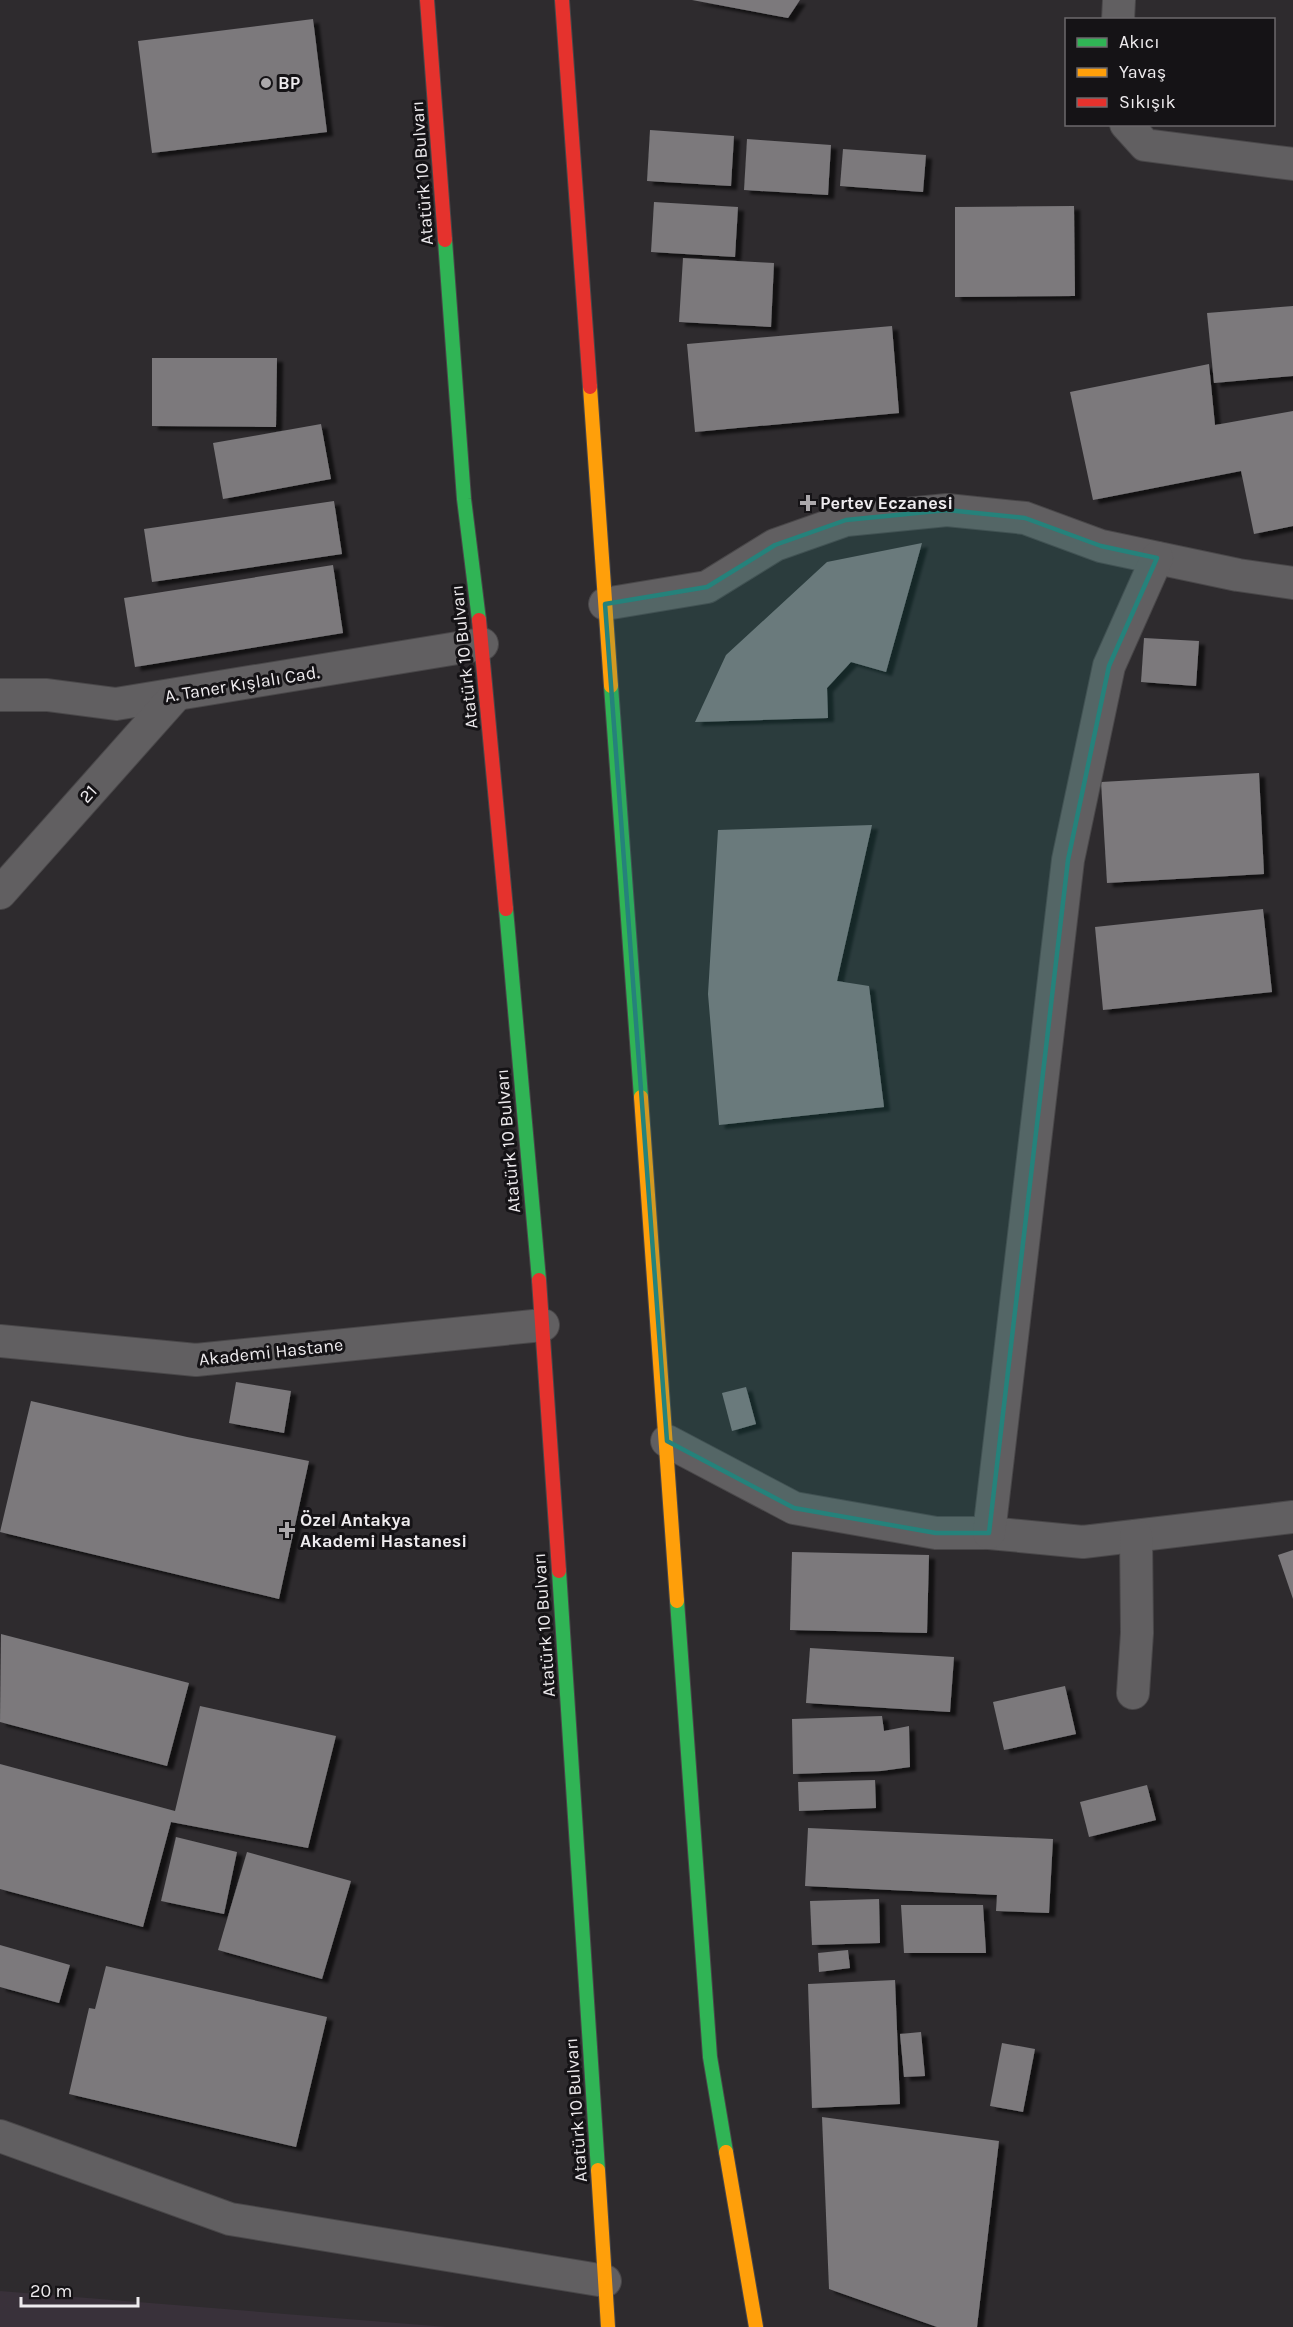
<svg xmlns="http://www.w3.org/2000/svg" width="1293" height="2327" viewBox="0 0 1293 2327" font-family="Karla,sans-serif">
	<defs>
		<filter id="shadow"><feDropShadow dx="6" dy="4" stdDeviation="1.5" flood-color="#0009"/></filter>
	</defs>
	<rect width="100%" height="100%" fill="#2e2b2e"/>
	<polygon fill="#39313a" points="0,2291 447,2327 0,2327"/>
	<g fill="#7b797c" filter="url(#shadow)">
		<polygon points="692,0 800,0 788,18"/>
		<polygon points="313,19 327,132 152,153 138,41"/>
		<polygon points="650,130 734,136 731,186 647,181"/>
		<polygon points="747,139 831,145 828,195 744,190"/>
		<polygon points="843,149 926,155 923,192 840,186"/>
		<polygon points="654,202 738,207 735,257 651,252"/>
		<polygon points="1074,206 1075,296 955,297 955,207"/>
		<polygon points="683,258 774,263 771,327 679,322"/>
		<polygon points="1293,306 1293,376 1214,383 1207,313"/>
		<polygon points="892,326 899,413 695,432 687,344"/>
		<polygon points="152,358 277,358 276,427 152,426"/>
		<polygon points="1209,364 1215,425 1293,411 1293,526 1254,534 1241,471 1093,500 1070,392"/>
		<polygon points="321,424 331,479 223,499 213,443"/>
		<polygon points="334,501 342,554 152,582 144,529"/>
		<polygon points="922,543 886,672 851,662 827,688 828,718 695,722 726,655 827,562"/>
		<polygon points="333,565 343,633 135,667 124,598"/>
		<polygon points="1144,638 1199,641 1196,686 1141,682"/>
		<polygon points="1259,773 1264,874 1107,883 1101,782"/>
		<polygon points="872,825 837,981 869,986 884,1107 719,1125 708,994 718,830"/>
		<polygon points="1263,909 1272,992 1103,1010 1095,927"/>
		<polygon points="236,1382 291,1391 284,1433 229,1423"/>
		<polygon points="746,1387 756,1424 732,1431 722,1393"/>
		<polygon points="31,1401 187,1437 309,1461 279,1599 0,1532"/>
		<polygon points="1293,1550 1293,1599 1278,1555"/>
		<polygon points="792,1552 929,1555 927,1633 790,1630"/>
		<polygon points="1,1634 189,1683 167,1766 0,1722"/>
		<polygon points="810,1648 954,1657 950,1712 806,1703"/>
		<polygon points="1065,1686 1076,1734 1004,1750 993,1702"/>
		<polygon points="200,1706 336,1736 308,1848 171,1822 143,1927 0,1889 0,1764 175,1811"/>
		<polygon points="882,1716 884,1731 909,1726 910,1767 881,1771 793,1774 792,1719"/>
		<polygon points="875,1780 876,1808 799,1811 798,1782"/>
		<polygon points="1147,1785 1156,1820 1089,1837 1080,1802"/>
		<polygon points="808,1828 1053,1839 1049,1913 996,1911 997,1895 805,1886"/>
		<polygon points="176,1837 237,1852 224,1914 161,1901"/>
		<polygon points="247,1852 351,1881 322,1979 218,1950"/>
		<polygon points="879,1899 880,1943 812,1945 810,1901"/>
		<polygon points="901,1905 983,1905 986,1953 904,1953"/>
		<polygon points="0,1945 70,1965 59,2003 0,1987"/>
		<polygon points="848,1950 850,1968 819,1972 818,1953"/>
		<polygon points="106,1966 327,2017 296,2147 69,2094 89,2008 95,2009"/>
		<polygon points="895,1980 900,2104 812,2108 808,1984"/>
		<polygon points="921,2032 925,2076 904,2077 900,2034"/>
		<polygon points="1002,2043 1035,2049 1023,2112 990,2106"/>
		<polygon points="822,2117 999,2141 977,2327 937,2327 829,2289"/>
	</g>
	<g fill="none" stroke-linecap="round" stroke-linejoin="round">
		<defs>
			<g id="street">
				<polyline points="1118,20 1119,0"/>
				<polyline points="1126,124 1145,145 1293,164"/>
				<polyline points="605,604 707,587 775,545 846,520 947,510 1025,518 1101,546 1238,575 1293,583"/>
				<polyline points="0,695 47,695 116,704 482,644"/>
				<polyline points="0,893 176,695"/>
				<polyline points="0,1341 196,1360 543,1325"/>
				<polyline points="667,1441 794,1508 936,1533 989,1533 1083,1542 1293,1517"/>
				<polyline points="989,1533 1068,860 1109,666 1157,558"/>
				<polyline points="1133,1693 1137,1633 1136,1536"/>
				<polyline points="0,2136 230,2219 605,2281"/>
			</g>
			<g id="fast">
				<polyline points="445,240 464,499 479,620"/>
				<polyline points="611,686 641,1097"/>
				<polyline points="506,909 539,1280"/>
				<polyline points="559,1571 598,2170"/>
				<polyline points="677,1601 710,2057 726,2152"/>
			</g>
			<g id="slow">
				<polyline points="590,387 611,686"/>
				<polyline points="641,1097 677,1601"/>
				<polyline points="726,2152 756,2327"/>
				<polyline points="598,2170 608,2327"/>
			</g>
			<g id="jam">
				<polyline points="427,0 445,240"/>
				<polyline points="562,0 590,387"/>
				<polyline points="479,620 506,909"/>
				<polyline points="539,1280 559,1571"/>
			</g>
		</defs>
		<use href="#street" stroke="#494749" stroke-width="34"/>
		<use href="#fast" stroke="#494749" stroke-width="16"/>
		<use href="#slow" stroke="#494749" stroke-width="16"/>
		<use href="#jam" stroke="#494749" stroke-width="16"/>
		<use href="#street" stroke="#615f61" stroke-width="32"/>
		<use href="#fast" stroke="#30b455" stroke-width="14"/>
		<use href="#slow" stroke="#ff9f0a" stroke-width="14"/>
		<use href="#jam" stroke="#e5322d" stroke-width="14"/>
	</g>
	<path fill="#25827b" fill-opacity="0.2" stroke="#25827b" stroke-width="4.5" stroke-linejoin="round" d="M947 510 1025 518 1101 546 1157 558 1109 666 1068 860 989 1533H936L794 1508 667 1441 605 604 707 587 775 545 846 520Z"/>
	<g fill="#aba8ab" stroke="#151316" stroke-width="2">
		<circle cx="266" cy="83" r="6"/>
		<path d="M805 494h6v6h6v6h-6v6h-6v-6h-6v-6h6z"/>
		<path d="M284 1521h6v6h6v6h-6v6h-6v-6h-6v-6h6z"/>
	</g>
	<g text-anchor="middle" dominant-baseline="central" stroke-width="6" stroke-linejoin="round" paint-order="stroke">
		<g font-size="18" font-weight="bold" fill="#eeebee" stroke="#151316" text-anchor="start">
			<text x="278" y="83">BP</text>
			<text x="820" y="503">Pertev Eczanesi</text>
			<text x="300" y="1520">Özel Antakya<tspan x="300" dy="21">Akademi Hastanesi</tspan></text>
		</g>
		<g font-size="18" fill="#eeebee" stroke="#151316">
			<text transform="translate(422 173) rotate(-94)">Atatürk 10 Bulvarı</text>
			<text transform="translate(464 657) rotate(-96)">Atatürk 10 Bulvarı</text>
			<text transform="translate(242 684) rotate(-9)">A. Taner Kışlalı Cad.</text>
			<text transform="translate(88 794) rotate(-48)">21</text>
			<text transform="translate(508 1141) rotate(-95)">Atatürk 10 Bulvarı</text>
			<text transform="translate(271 1352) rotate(-6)">Akademi Hastane</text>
			<text transform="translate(544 1625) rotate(-94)">Atatürk 10 Bulvarı</text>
			<text transform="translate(576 2110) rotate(-94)">Atatürk 10 Bulvarı</text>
		</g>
	</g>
	<rect x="1065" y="18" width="210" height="108" fill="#151316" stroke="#6c696c" stroke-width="1.5"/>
	<rect x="1077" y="38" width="30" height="9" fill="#30b455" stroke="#6c696c" stroke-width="1.5"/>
	<text x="1119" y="48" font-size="18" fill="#eeebee">Akıcı</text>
	<rect x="1077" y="68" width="30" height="9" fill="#ff9f0a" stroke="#6c696c" stroke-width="1.5"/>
	<text x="1119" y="78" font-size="18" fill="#eeebee">Yavaş</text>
	<rect x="1077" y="98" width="30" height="9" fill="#e5322d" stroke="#6c696c" stroke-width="1.5"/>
	<text x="1119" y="108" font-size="18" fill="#eeebee">Sıkışık</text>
	<path d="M21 2297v9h117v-9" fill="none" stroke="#eeebee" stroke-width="3"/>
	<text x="30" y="2297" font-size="18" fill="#eeebee" stroke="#151316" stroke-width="4.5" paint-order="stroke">20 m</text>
</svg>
